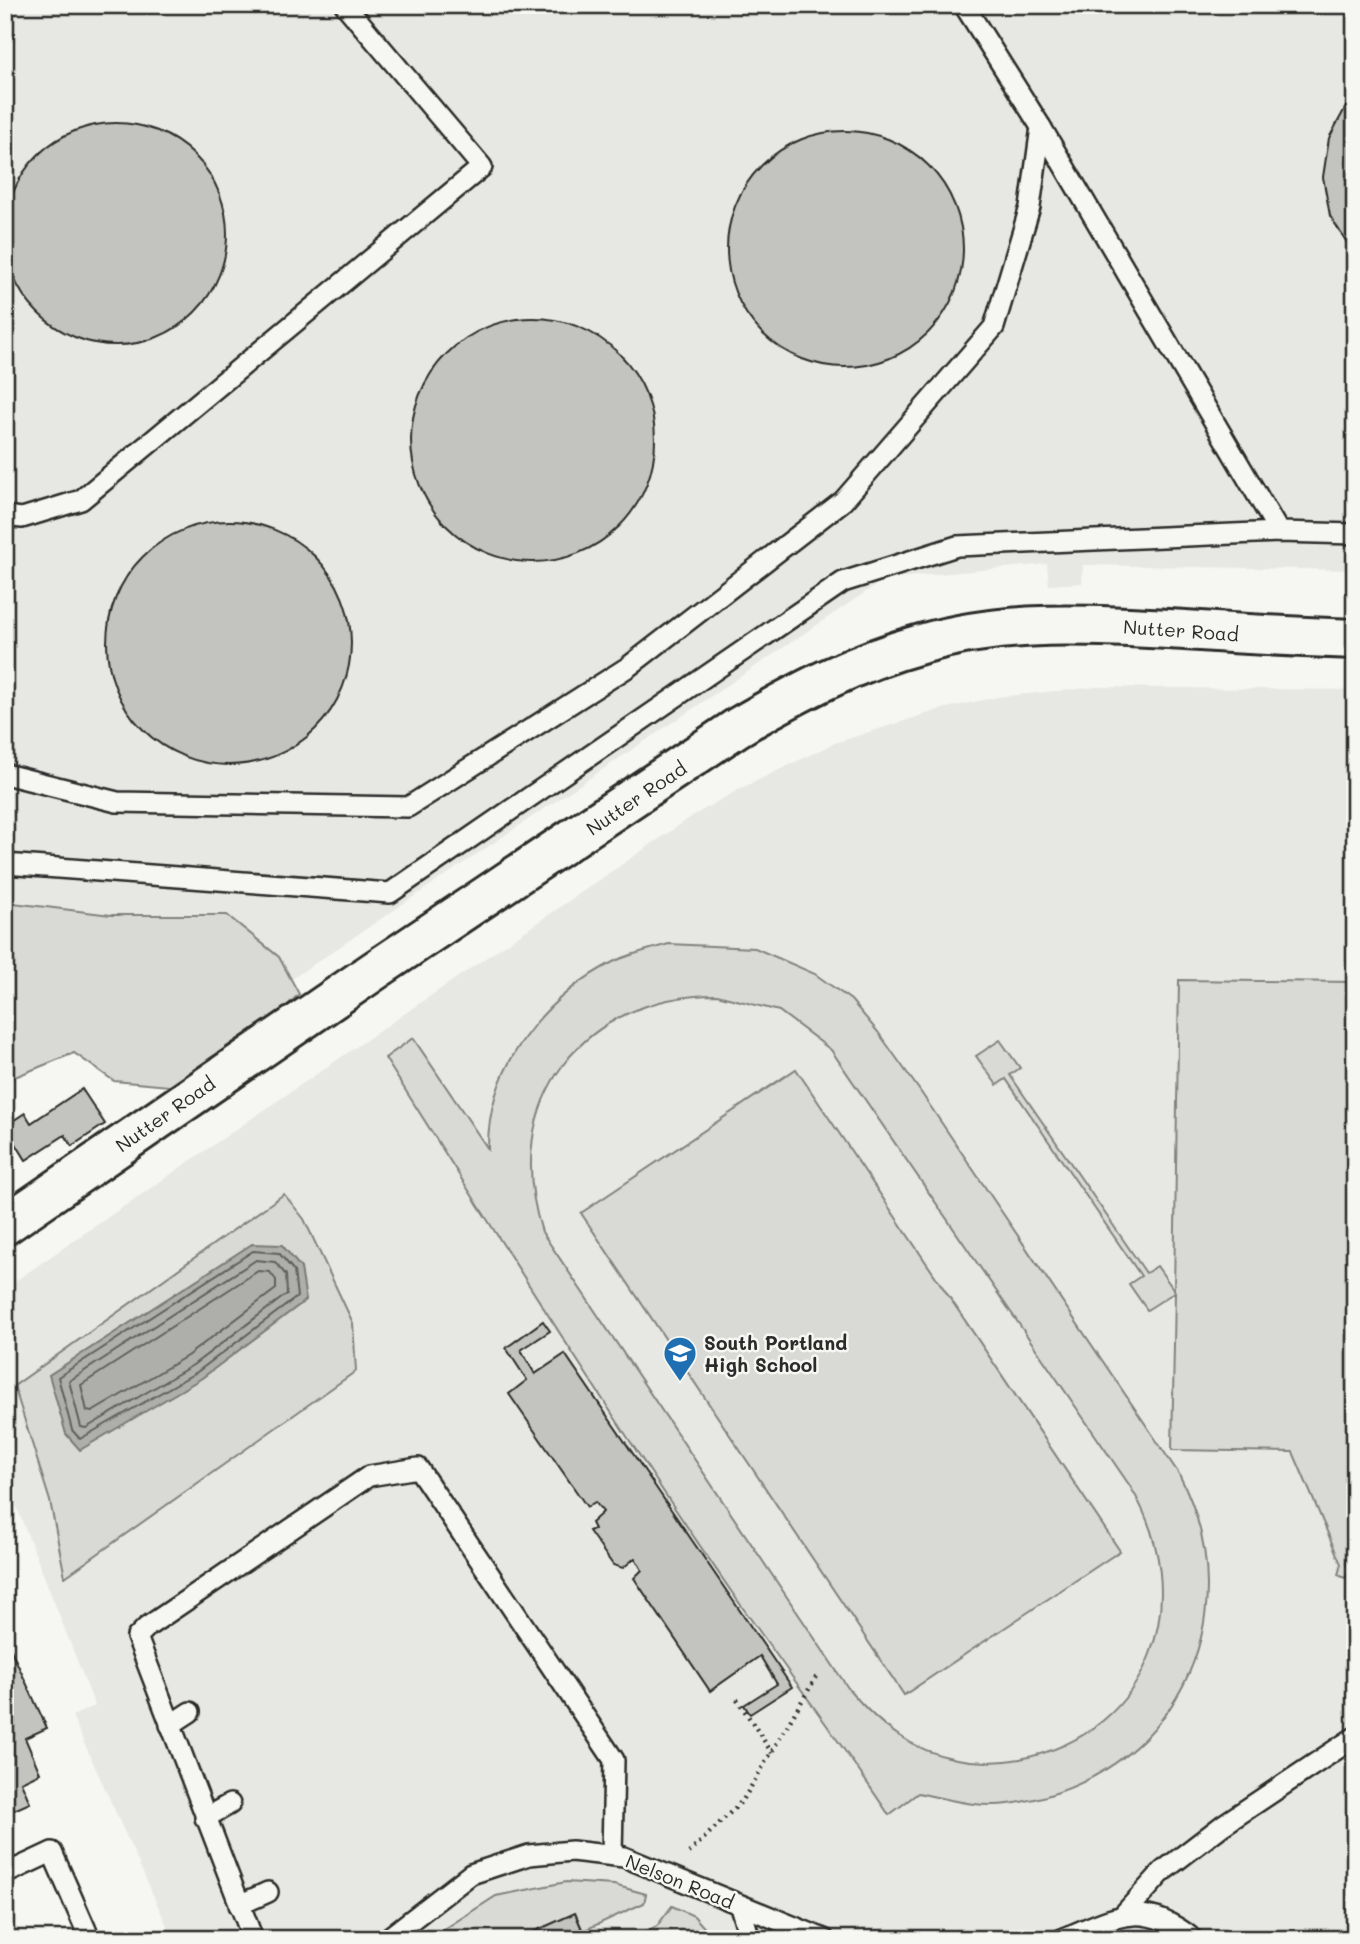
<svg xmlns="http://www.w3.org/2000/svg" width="1360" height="1944" viewBox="0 0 1360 1944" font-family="Mali,sans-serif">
	<rect width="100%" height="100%" fill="#f6f6f2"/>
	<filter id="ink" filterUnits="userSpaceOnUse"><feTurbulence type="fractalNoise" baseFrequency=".0143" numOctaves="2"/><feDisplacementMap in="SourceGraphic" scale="14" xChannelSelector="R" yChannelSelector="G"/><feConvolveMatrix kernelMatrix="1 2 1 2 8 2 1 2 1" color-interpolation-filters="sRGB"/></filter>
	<g filter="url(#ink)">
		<g fill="#e7e7e3">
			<polygon points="5,5 1355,5 1355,570 1083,565 1082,583 1049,585 1047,564 885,579 268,995 5,992"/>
			<polygon points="1096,687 1355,690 1355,1939 173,1939 72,1716 95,1706 5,1477 5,1288 694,815 738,790 835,743 942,709 997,697"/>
		</g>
		<g fill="#d9d9d5" stroke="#828280" stroke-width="2" fill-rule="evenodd">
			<polygon points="5,902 111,915 227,915 279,957 299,994 202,1089 114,1081 74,1053 5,1081"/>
			<path d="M669 944 755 948 815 974 851 1000 878 1032 920 1091 1179 1474C1254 1620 1172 1782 1008 1804 978 1808 947 1799 918 1793L889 1815C839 1740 785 1668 733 1594 612 1419 499 1238 385 1058L413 1038 488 1149C487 1068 543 998 613 962 630 954 651 949 669 944ZM717 995 779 1011 831 1050 1130 1486C1197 1596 1153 1733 1020 1759 978 1767 933 1759 898 1735 878 1722 863 1706 848 1688L542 1232C500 1102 582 995 717 995Z"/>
			<polygon points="1179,980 1355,982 1355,1521 1346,1564 1351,1570 1345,1578 1338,1575 1341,1564 1293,1452 1172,1450 1175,1292 1147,1310 1129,1284 1141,1276 1006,1079 997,1085 976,1056 1000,1040 1020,1068 1010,1075 1146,1273 1157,1266 1174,1290"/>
			<polygon points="796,1069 1120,1551 904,1695 581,1213"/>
			<polygon points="284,1194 304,1219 353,1323 356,1371 65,1577 50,1501 14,1386"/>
			<polygon points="566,1882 614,1885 646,1894 644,1903 583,1931 575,1913 518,1939 429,1939 496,1896"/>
			<polygon points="672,1906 694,1916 708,1932 694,1939 631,1939 657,1926"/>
		</g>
		<polygon fill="#aeaeab" stroke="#7a7a78" stroke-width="2" points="252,1244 282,1245 301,1268 306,1300 202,1378 80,1450 66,1434 49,1375"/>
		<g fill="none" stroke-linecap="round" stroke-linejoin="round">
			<g stroke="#5f5f5e" stroke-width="2">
				<polygon points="253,1251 279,1253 294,1271 297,1297 197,1372 80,1439 72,1430 58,1377"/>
				<polygon points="256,1260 275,1262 286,1275 287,1294 193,1365 86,1428 81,1427 69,1381"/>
				<polygon points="258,1271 270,1272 276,1280 276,1289 187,1356 92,1412 87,1411 81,1385"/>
			</g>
		</g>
		<g fill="#c3c3c0" stroke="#2b2b2b" stroke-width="2">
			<polygon points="1355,97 1355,255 1330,216 1323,177 1329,138 1348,103"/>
			<circle cx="116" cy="234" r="111"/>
			<circle cx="845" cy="249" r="118"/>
			<circle cx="533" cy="440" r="122"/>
			<circle cx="229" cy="643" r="122"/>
			<polygon points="82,1089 105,1124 72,1146 65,1135 26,1160 5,1126 25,1113 31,1123"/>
			<polygon points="543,1321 550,1331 521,1350 535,1374 565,1354 792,1687 750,1714 744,1705 777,1684 760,1656 710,1691 634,1578 642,1570 635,1558 623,1568 613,1565 589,1531 594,1529 591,1523 603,1512 595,1502 587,1507 509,1394 527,1380 506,1348"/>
			<polygon points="5,1637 47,1728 25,1738 40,1773 21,1782 30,1803 5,1814"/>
			<polygon points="575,1913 586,1939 518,1939"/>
		</g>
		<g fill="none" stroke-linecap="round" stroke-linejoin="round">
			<defs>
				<g id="lane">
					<polyline points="964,5 1041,127 1279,532"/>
					<polyline points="5,516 22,518 81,500 482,167 345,5"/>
					<polyline points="5,774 117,802 408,807 628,667 843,501 994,327 1030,207 1041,127"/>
					<polyline points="5,864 390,893 843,582 957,546 1279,532 1355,534"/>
					<polyline points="170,1725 190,1712"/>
					<polyline points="205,1818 230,1804"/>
					<polyline points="5,1874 52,1852 90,1939"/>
					<polyline points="239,1905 268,1892"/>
					<polyline points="740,1906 750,1939"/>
					<polyline points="1124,1914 1163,1871 1223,1825 1355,1737"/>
					<polyline points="253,1939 137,1637 147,1627 369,1476 418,1468 614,1760 612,1855"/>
					<polyline points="387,1939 471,1874 529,1855 572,1851 624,1857 824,1939"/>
					<path d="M1062 1939C1115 1917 1142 1898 1193 1939"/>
				</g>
				<path id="street" d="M5 1225 374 971 738 727C796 693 855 662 921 644 1007 619 1096 625 1185 630 1241 634 1298 637 1355 639"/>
			</defs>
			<use href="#lane" stroke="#2b2b2b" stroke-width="24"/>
			<use href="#street" stroke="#2b2b2b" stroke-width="44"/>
			<g stroke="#2b2b2b" stroke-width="4.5" stroke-dasharray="2 5" stroke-linecap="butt">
				<polyline points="737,1699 772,1753"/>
				<polyline points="689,1853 743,1800 818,1674"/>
			</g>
			<use href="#lane" stroke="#f6f6f2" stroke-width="19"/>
			<use href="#street" stroke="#f6f6f2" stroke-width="38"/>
		</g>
	</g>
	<defs>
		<symbol id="school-pin" viewBox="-11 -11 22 30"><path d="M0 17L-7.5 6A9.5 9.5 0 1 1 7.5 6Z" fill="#1f6fb2" stroke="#f6f6f2"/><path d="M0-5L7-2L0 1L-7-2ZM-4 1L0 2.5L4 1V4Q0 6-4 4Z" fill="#fff"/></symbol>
	</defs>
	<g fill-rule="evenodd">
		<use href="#school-pin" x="661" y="1334" width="38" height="52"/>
	</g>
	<g text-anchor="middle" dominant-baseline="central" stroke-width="5" stroke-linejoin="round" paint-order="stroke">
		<g font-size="19" fill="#2b2b2b" stroke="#f6f6f2">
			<text transform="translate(1181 630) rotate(4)">Nutter Road</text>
			<text transform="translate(636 798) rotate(-34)">Nutter Road</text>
			<text transform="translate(165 1114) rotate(-35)">Nutter Road</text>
			<text transform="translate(680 1881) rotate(22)">Nelson Road</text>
		</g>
		<g font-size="19" font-weight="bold" fill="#2b2b2b" stroke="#f6f6f2" text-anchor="start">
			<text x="704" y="1342">South Portland<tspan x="704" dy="22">High School</tspan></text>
		</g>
	</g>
	<rect width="1360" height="1944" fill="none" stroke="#f6f6f2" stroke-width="28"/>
	<rect x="14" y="14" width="1332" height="1916" fill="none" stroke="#2b2b2b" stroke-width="2.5" filter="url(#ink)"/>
</svg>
